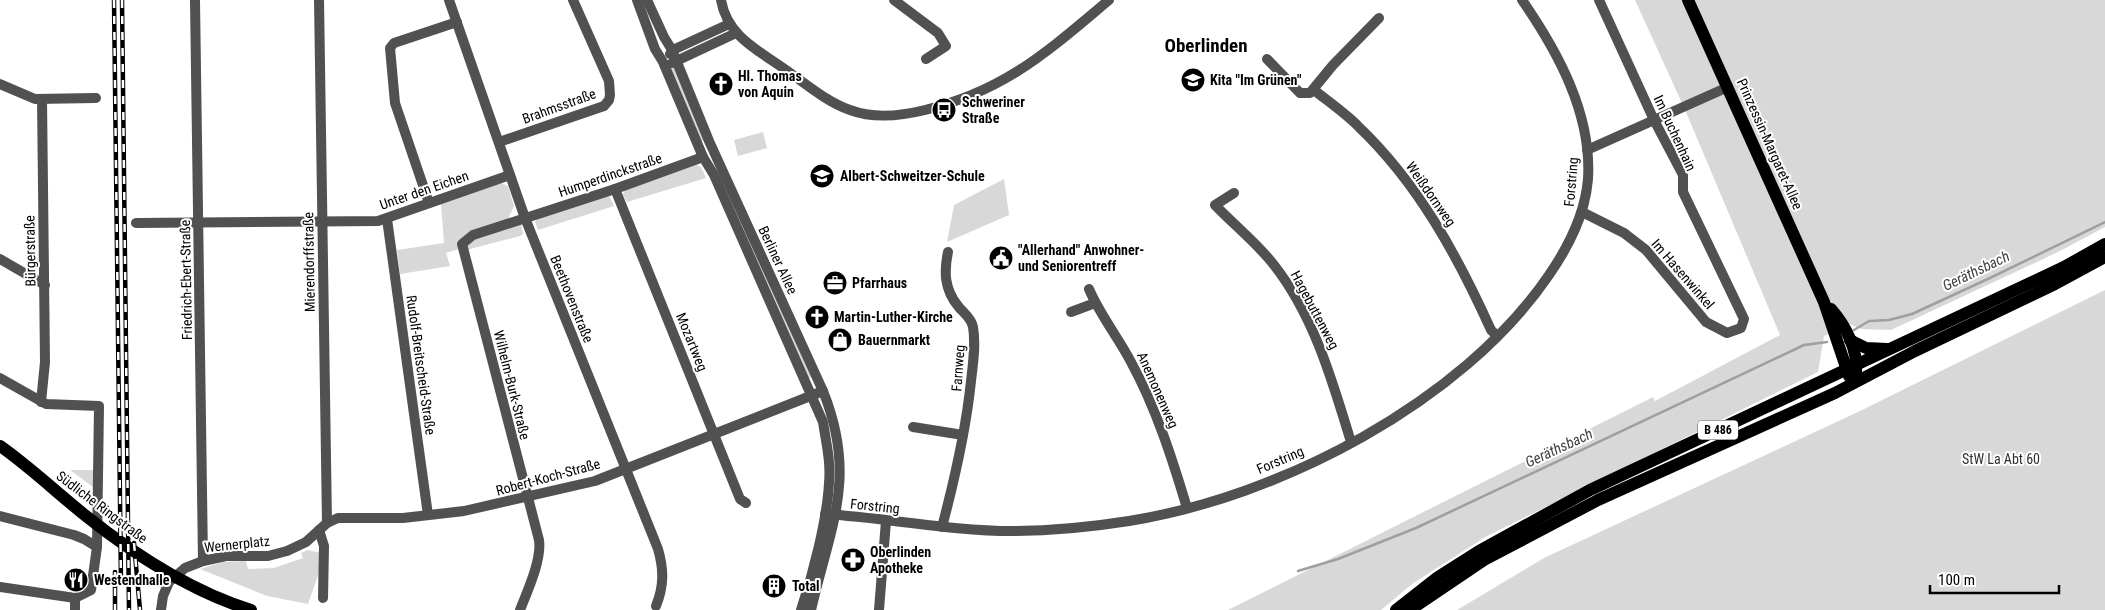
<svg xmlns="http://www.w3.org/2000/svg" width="2105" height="610" viewBox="0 0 2105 610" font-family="'Roboto Condensed',sans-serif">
	<rect width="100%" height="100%" fill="#fff"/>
	<g fill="#d8d8d8">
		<polygon points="1635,0 2105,0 2105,227 2058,252 1891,330 1861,329 1850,324 1824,336 1818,372 1487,536 1412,584 1381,610 1228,610 1653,397 1655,401 1780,335 1686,112"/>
		<polygon points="673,66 706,139 701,142 671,72 671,67"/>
		<polygon points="763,132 767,148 738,156 734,140"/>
		<polygon points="695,164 701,167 706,178 627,202 623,195 625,189"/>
		<polygon points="1004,179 1009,215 947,242 954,205"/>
		<polygon points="501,183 508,186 514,206 508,219 521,223 523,234 520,236 459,252 459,249 446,253 450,266 400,274 397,250 444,243 441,204"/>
		<polygon points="605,195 609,196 614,206 538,230 535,222 537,219"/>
		<polygon points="747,230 811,377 807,379 743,232"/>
		<polygon points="2105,290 2105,610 1457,610 1544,558 1860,411"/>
		<polygon points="70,470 94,470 93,487"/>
		<polygon points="308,550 321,553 321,567 308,604 267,596 200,569 223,562 246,561 248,569 274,568 303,558 301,553"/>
	</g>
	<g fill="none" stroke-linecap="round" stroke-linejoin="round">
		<g stroke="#9f9f9f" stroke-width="2.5">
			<polyline points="1854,330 1869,321 1889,320 1912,314 1990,278 2105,222"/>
			<polyline points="1298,571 1338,559 1416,528 1804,345 1827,342"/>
		</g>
		<g stroke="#515151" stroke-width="10">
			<polyline points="195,0 203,561"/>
			<polyline points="319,0 327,523"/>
			<path d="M449 0 525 218 658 549C664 570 664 586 656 606"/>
			<path d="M637 0 655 49 663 62 703 157 714 175 823 422C826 442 831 462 829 483 827 520 813 574 801 610"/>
			<path d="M647 0 664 37 672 50 709 141 823 391C858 478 830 527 811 610"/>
			<path d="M721 0C727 36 758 50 786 70 806 84 827 102 850 110 874 119 901 116 925 110 1005 91 1048 51 1109 0"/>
			<polyline points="894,0 938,33 946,46 926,59"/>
			<polyline points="670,54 675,49 729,24"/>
			<polyline points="1267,59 1300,93 1310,93 1333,65 1379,18"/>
			<polyline points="672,63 736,33"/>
			<polyline points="0,84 35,99 96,98"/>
			<path d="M1314 90C1329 102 1345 113 1358 126 1418 183 1457 255 1491 330L1497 336"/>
			<polyline points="499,142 604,106 609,100 610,95 609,81 573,0"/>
			<polyline points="1587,150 1728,87"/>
			<polyline points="615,189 740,499 746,503"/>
			<path d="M1234 193 1215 205C1234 225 1257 243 1274 265 1314 316 1332 380 1351 442"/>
			<polyline points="429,203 395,103 390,48 394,43 457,22"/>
			<polyline points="1582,212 1624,233 1646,250 1706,322 1727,333 1741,328 1744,319 1683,192 1683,175 1654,120 1599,0"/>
			<polyline points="387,219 428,515"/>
			<polyline points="136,223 378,221 510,175"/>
			<polyline points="0,259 45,285"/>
			<path d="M1089 289C1100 315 1118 337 1131 362 1156 408 1172 458 1187 508"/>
			<polyline points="1071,312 1095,303"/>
			<polyline points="0,378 46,404 99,406 97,547 91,590 75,598"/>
			<polyline points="41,402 45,362 42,99"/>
			<polyline points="913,427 963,435"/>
			<path d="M825 514C888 518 950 531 1013 531 1051 531 1091 527 1129 521 1279 497 1462 403 1549 275 1569 246 1585 215 1588 179 1592 114 1558 52 1522 0"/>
			<polyline points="0,516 74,535 84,539 97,547"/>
			<path d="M942 527C955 478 966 430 971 381 973 364 976 344 973 327 971 317 963 313 958 306 944 289 944 271 948 252"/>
			<polyline points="319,530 324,546 323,598"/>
			<polyline points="0,587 75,598"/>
			<polyline points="75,598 75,610"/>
			<polyline points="161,610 163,596 169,582 185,568 203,561 226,556 268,556 287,551 306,542 327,523 338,518 403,518 464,511 595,481 823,391"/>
			<path d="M520 610C527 592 542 560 539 540L462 244 473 235 615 189 703 157"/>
			<polyline points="879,610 886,521"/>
		</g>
		<g stroke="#000" stroke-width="12">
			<polyline points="1688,0 1824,302 1849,376"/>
			<path d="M1831 309C1846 326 1858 350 1856 372"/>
			<polyline points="1850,340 1866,348 1887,349"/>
			<path d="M0 446C30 467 57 493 86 516 135 555 190 591 251 610"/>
			<polyline points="1396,610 1438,577 1479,551 1590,490 2064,267 2105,244"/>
			<polyline points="1410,610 1484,560 1598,500 1835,393 1915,351 2055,284 2105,257"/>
		</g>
		<defs>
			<g id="rail">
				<polyline points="114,0 121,583"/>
				<polyline points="122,0 129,610"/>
				<polyline points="134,543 140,610"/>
				<polyline points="115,572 115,610"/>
			</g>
		</defs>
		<use href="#rail" stroke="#000" stroke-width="4.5"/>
		<use href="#rail" stroke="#fff" stroke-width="2.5" stroke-dasharray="8" stroke-linecap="butt"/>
	</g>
	<defs>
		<symbol id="school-disc" viewBox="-11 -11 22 22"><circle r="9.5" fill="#000" stroke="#fff"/><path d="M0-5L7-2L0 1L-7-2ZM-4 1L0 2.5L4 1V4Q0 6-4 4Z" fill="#fff"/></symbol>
		<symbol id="church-disc" viewBox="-11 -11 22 22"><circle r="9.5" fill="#000" stroke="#fff"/><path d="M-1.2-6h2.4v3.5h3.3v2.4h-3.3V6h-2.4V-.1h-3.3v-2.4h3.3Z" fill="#fff"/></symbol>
		<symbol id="bus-disc" viewBox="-11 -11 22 22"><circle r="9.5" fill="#000" stroke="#fff"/><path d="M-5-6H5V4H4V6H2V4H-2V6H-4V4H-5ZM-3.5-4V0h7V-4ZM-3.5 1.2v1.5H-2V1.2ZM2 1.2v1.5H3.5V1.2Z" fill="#fff"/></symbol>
		<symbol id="civic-disc" viewBox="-11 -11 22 22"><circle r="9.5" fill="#000" stroke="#fff"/><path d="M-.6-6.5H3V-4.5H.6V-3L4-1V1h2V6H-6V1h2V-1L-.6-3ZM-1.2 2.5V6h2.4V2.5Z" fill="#fff"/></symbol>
		<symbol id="office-disc" viewBox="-11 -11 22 22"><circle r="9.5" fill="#000" stroke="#fff"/><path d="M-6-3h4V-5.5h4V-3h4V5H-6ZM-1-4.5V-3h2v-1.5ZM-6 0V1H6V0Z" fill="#fff"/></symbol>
		<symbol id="shop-disc" viewBox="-11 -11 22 22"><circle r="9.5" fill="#000" stroke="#fff"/><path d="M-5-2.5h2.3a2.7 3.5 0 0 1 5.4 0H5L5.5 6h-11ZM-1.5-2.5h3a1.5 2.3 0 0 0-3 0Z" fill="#fff"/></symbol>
		<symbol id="pharmacy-disc" viewBox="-11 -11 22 22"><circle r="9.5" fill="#000" stroke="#fff"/><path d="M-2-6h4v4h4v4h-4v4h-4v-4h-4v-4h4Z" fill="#fff"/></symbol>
		<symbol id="restaurant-disc" viewBox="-11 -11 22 22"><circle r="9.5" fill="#000" stroke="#fff"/><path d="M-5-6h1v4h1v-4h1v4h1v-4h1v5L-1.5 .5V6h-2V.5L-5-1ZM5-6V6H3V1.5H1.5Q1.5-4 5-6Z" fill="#fff"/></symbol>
		<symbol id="building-disc" viewBox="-11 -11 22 22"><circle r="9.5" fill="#000" stroke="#fff"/><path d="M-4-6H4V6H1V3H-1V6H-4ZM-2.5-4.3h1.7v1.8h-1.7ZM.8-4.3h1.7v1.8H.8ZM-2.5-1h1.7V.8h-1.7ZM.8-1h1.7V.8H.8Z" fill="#fff"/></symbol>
	</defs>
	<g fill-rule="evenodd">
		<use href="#school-disc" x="1179" y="66" width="28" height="28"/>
		<use href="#church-disc" x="707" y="70" width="28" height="28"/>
		<use href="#bus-disc" x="930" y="96" width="28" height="28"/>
		<use href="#school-disc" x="808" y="162" width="28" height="28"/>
		<use href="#civic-disc" x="987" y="244" width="28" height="28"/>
		<use href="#office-disc" x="821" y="269" width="28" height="28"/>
		<use href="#church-disc" x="803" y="303" width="28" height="28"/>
		<use href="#shop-disc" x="826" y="326" width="28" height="28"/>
		<use href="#pharmacy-disc" x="839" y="546" width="28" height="28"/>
		<use href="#restaurant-disc" x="62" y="566" width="28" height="28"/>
		<use href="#building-disc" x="760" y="572" width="28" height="28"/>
	</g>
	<g text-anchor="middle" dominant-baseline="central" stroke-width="4" stroke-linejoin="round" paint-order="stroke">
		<rect fill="#fff" stroke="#4c4c4c" stroke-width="1" x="1698" y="420.5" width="40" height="19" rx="4"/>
		<g font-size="12" font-weight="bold" fill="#000">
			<text x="1718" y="430">B 486</text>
		</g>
		<g font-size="14" font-weight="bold" fill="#000" stroke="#fff" text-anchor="start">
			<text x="738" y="76">Hl. Thomas<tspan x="738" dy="16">von Aquin</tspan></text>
			<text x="1210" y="80">Kita "Im Grünen"</text>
			<text x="962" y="102">Schweriner<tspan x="962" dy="16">Straße</tspan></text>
			<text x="840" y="176">Albert-Schweitzer-Schule</text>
			<text x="1018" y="250">"Allerhand" Anwohner-<tspan x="1018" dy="16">und Seniorentreff</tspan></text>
			<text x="852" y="283">Pfarrhaus</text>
			<text x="834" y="317">Martin-Luther-Kirche</text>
			<text x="858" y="340">Bauernmarkt</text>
			<text x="870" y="552">Oberlinden<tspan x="870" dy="16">Apotheke</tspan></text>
			<text x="94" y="580">Westendhalle</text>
			<text x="792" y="586">Total</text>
		</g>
		<g font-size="14" fill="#000" stroke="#fff">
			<text transform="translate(559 106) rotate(-20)">Brahmsstraße</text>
			<text transform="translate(1675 133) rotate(65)">Im Buchenhain</text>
			<text transform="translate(1770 144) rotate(66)">Prinzessin-Margaret-Allee</text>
			<text transform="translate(610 175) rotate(-19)">Humperdinckstraße</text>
			<text transform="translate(1571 182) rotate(-85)">Forstring</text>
			<text transform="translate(424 190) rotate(-19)">Unter den Eichen</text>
			<text transform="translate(1431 194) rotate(55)">Weißdornweg</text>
			<text transform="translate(30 251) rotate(-91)">Bürgerstraße</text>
			<text transform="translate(778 260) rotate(65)">Berliner Allee</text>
			<text transform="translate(309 262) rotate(-91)">Mierendorffstraße</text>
			<text transform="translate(1683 274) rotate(49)">Im Hasenwinkel</text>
			<text transform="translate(186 280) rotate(-91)">Friedrich-Ebert-Straße</text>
			<text transform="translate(572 299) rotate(68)">Beethovenstraße</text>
			<text transform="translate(1315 310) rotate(62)">Hagebuttenweg</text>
			<text transform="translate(692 342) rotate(68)">Mozartweg</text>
			<text transform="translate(421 365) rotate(82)">Rudolf-Breitscheid-Straße</text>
			<text transform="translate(958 368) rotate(-86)">Farnweg</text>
			<text transform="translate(512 385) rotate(76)">Wilhelm-Burk-Straße</text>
			<text transform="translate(1158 390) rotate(66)">Anemonenweg</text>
			<text transform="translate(1280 460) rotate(-23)">Forstring</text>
			<text transform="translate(548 477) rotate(-15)">Robert-Koch-Straße</text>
			<text transform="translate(875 506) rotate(6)">Forstring</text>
			<text transform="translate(102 507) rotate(37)">Südliche Ringstraße</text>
			<text transform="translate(237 544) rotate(-6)">Wernerplatz</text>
		</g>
		<g font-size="14" fill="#2f2f2f" stroke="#fff">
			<text x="2001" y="459">StW La Abt 60</text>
		</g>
		<g font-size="15" font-style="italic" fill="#404040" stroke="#fff">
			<text transform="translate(1976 271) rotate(-26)">Geräthsbach</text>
			<text transform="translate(1559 448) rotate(-25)">Geräthsbach</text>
		</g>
		<g font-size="19" font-weight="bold" fill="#000" stroke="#fff">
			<text x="1206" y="45">Oberlinden</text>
		</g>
	</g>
	<path d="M1930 585v8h129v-8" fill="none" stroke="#000000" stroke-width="2.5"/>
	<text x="1938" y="585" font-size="15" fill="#000000" stroke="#ffffff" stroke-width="4" paint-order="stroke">100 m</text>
</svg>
